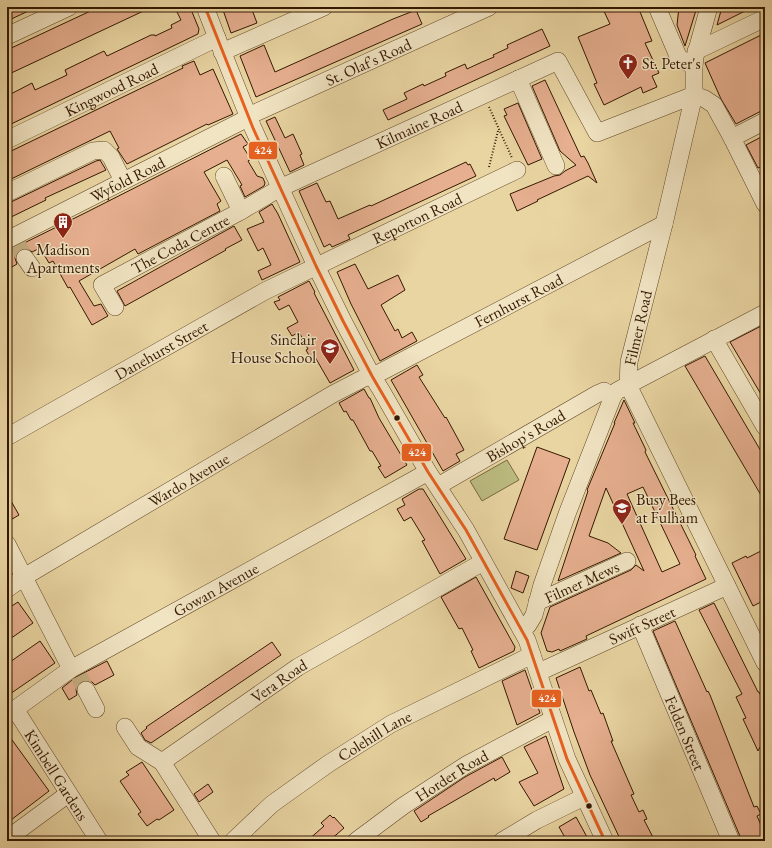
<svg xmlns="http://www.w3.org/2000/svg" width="772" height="848" viewBox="0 0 772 848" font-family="'EB Garamond',serif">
	<rect width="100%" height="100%" fill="#e9d5a2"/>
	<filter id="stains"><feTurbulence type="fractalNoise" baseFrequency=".005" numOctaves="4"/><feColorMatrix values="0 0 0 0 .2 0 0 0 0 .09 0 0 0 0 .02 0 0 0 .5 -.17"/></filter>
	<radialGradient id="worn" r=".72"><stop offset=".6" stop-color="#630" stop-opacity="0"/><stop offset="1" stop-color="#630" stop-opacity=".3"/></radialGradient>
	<polygon fill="#bcbc81" stroke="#786a40" points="507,460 519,480 482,501 470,481"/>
	<g fill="#e6af8f" stroke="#341800" fill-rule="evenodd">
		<polygon points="7,7 37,7 7,21"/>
		<polygon points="99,7 152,7 7,75 7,50"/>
		<polygon points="176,7 190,7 199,29 198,34 7,126 7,96 32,83 35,90 67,75 65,70 104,51 107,56 151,35 155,35 155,36 172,28 171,25 181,20 176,10 177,10"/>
		<polygon points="222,7 251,7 257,23 231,33"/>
		<polygon points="602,7 638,7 652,41 645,43 659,73 652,76 657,87 643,93 641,87 604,105 594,84 597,83 578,37 610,24"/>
		<polygon points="679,7 697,7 685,46 677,25"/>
		<polygon points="722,7 753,7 717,25"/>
		<polygon points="416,10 422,24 256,97 240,56 264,45 275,72 393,19"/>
		<polygon points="542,29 550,46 388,120 383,110 407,99 404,93 423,84 424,86 446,76 445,73 465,64 467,69 482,62 494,57 493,55 508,48 507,45"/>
		<polygon points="765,33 765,109 736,124 721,99 705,63"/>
		<polygon points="194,61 200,75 213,69 233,114 208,125 207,124 127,164 117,149 119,148 110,131 7,181 7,153 183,68 182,66"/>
		<polygon points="545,80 581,157 584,156 588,163 597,183 588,176 537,200 538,201 517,211 510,194 554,176 560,175 565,171 576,165 560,151 532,86"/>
		<polygon points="518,103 542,159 528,165 504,116 507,115 504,109"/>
		<polygon points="275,117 285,138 293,134 302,154 300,155 304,165 290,172 266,121"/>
		<polygon points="241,134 248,144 243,147 251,159 248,161 257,176 263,178 265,183 264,186 245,197 240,186 242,185 227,160 204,172 221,201 217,204 220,211 138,254 135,249 79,281 94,306 101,304 108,316 92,325 70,287 68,288 53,261 49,263 40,248 32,252 29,249 25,248 20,250 16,253 15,258 17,264 7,270 7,250 16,247 85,213"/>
		<polygon points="765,135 765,165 758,168 746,145"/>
		<polygon points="100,160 106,170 45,198 46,200 7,219 7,203 11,202 96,161"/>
		<polygon points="466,162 468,165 470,164 476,176 348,235 350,239 332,247 330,244 324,247 299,191 317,183 326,202 330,201 338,219 370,205 371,206"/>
		<polygon points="272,204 278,214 300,262 262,280 258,271 271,265 263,248 258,251 247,229 264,222 259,212"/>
		<polygon points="234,226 242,240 225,249 226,250 125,306 117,291"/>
		<polygon points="355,264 368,289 398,275 405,290 381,305 395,331 398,329 402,338 412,332 417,341 380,361 351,304 337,272"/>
		<polygon points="309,281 315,292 314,293 354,370 330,383 315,357 311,359 306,350 308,349 299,332 292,336 287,328 298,322 289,305 279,310 274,302 280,300 278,297"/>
		<polygon points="765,324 765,401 730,342"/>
		<polygon points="705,356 765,458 765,502 685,366"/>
		<polygon points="417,365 423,375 419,377 445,418 446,417 464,450 456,454 460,461 443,471 391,380"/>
		<polygon points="364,389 369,398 370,398 379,418 407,465 385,478 378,467 381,466 372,451 370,451 353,420 351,420 346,411 344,412 339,403"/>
		<path d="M624 400 635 423H633L646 450 645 452 696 555 695 556 706 579 586 636 587 639 560 651 559 649 552 652 547 651 541 633 550 607 631 570 636 565 644 571 606 488 589 536 608 543 621 553 558 581 588 491 587 490 615 423H614ZM643 487 680 564 662 572 627 494Z"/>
		<polygon points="537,447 570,459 537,550 504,539"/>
		<polygon points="419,489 423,489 466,559 440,574 422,541 425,540 411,517 404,521 397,509 405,505 402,499"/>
		<polygon points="7,494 19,515 7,522"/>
		<polygon points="765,549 765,600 753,606 732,563 746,556 747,558"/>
		<polygon points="516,571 529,576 523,593 511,588"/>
		<polygon points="476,577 515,647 514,651 479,668 471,651 473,650 462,628 459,629 441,597"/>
		<polygon points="18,602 33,623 7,641 7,609"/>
		<polygon points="714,603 758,692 759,692 765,704 765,738 758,751 743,719 746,718 736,697 742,694 699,610"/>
		<polygon points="675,621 707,692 708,691 710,695 754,807 757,806 761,814 757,816 765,834 765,841 742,841 653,631"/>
		<polygon points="40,641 55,663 7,696 7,664"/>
		<polygon points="272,642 281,655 151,743 145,740 141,733 147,728 146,727"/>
		<polygon points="107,661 114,675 95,685 92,682 87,680 81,681 78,684 76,689 77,695 69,700 62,688 76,677"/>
		<polygon points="580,667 589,691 591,690 601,714 603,713 613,741 611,741 634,794 631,795 639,812 643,810 647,819 644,820 655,841 621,841 590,775 574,732 556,678"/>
		<polygon points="525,670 540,713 517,725 502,681"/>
		<polygon points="7,733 49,791 7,823"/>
		<polygon points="546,736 564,789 534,806 519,782 538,773 524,747"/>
		<polygon points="502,757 510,772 495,781 494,778 428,816 429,817 421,822 414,811 465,777"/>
		<polygon points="142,762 174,810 159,820 157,819 147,826 138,814 141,812 120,781 129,775 126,772"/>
		<polygon points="208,784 213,792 199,802 194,794"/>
		<polygon points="330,815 333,818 334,817 344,828 329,841 307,841 324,826 321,823"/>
		<polygon points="576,817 587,837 588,841 567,841 559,827"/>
	</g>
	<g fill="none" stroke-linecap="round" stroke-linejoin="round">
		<g stroke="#c5af82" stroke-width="17" stroke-dasharray="17 8" stroke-linecap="butt">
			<polyline points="16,242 25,258"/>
			<polyline points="79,676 86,690"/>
		</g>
		<defs>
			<g id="minor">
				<polyline points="205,7 217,38 253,128 316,266 343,321 372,376 381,390 428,472 466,530 527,640 567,759 605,841"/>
				<polyline points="657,7 678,56 681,59 694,66"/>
				<polyline points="709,7 695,57 694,66 694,95 664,224 629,362 628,385 765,663"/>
				<polyline points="7,36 69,7"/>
				<polyline points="696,51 765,18"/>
				<polyline points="222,52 324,7"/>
				<polyline points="518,79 556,166"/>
				<polyline points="732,138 765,121"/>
				<path id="s1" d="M7 140 217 38"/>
				<polyline points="224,176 241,211"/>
				<polyline points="7,193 93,151 104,150 111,157 123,181"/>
				<path id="s2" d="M7 240 240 122 255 113 489 7"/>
				<polyline points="25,258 32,268"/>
				<path id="s3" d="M115 307 102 285 241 211 280 188 558 61 597 133 694 95 705 99 714 105 732 138 765 204"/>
				<polyline points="714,339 765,427"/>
				<path id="s4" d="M7 437 265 291 517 170"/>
				<path id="s5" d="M438 486 597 394 604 391 613 396"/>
				<polyline points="7,544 71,669"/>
				<path id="s6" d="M7 589 24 577 333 394 364 378 372 376 381 372 664 224"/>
				<path id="s7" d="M537 602 627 561"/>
				<path id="s8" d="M640 625 731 841"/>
				<polyline points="521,629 528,625 534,615 542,585 567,514 613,396 617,391 628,385 765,313"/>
				<path id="s9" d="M539 672 727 586"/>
				<polyline points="86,690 96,709"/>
				<path id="s10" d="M15 709 99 841"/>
				<path id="s11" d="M7 715 71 669 428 472"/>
				<polyline points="125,727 138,747 162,762"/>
				<polyline points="7,839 68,794"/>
				<path id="s12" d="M212 841 162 762 298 667 483 562"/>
				<path id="s13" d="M233 841 272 804 328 764 391 724 532 655"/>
				<path id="s14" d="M356 841 403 806 466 765 553 719"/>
				<polyline points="502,841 537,820 584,797"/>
			</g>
		</defs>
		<use href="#minor" stroke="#614728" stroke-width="18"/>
		<g stroke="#341800" stroke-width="2" stroke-dasharray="1 2" stroke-linecap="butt">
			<polyline points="489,107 512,158"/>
			<polyline points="489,167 498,131"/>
		</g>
		<use href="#minor" stroke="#f1e4c3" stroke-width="17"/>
		<defs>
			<polyline id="bus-1" points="205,7 253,128 316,266 343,321 372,376 428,472 466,530 527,640 567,759 605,841"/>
		</defs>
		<use href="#bus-1" stroke="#f1e4c3" stroke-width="6"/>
		<use href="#bus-1" stroke="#e86120" stroke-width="3"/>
	</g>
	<defs>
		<symbol id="church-pin" viewBox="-11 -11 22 30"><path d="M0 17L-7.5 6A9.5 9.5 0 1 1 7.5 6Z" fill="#8f2418" stroke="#f1e4c3"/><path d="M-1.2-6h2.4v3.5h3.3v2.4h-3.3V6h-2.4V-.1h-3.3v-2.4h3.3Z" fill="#fff"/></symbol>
		<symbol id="building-pin" viewBox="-11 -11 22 30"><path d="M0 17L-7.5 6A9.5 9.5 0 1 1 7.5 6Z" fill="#8f2418" stroke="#f1e4c3"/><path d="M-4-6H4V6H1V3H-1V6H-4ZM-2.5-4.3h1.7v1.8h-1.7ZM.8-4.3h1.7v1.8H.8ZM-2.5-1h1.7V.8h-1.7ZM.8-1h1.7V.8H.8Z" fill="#fff"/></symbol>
		<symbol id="school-pin" viewBox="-11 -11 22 30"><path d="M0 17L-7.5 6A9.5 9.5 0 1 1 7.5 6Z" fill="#8f2418" stroke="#f1e4c3"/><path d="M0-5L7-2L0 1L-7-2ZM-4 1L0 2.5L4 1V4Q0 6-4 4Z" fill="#fff"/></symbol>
	</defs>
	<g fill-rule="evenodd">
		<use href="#church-pin" x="617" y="52" width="22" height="30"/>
		<use href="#building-pin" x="52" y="211" width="22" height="30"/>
		<use href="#school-pin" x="319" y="337" width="22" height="30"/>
		<use href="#school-pin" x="611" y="497" width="22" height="30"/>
	</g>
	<g fill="#341800" stroke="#f1e4c3" stroke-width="1.5">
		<circle cx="397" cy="418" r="3.5"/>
		<circle cx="589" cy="806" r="3.5"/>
	</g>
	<g text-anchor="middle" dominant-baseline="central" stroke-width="3" stroke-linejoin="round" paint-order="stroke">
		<g font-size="16" fill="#341800" stroke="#f1e4c3">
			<text stroke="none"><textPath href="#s2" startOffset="403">St. Olaf's Road</textPath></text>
			<text stroke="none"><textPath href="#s1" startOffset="116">Kingwood Road</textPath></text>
			<text stroke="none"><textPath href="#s3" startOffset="381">Kilmaine Road</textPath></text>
			<text stroke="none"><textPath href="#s2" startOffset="135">Wyfold Road</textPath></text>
			<text stroke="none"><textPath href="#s4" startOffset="465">Reporton Road</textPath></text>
			<text stroke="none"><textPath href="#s3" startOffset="114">The Coda Centre</textPath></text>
			<text stroke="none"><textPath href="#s6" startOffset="588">Fernhurst Road</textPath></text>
			<text transform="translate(638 328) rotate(-77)">Filmer Road</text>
			<text stroke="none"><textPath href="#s4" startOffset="177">Danehurst Street</textPath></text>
			<text stroke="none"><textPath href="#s5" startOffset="101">Bishop's Road</textPath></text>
			<text stroke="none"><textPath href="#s6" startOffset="212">Wardo Avenue</textPath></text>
			<text stroke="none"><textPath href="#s7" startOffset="49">Filmer Mews</textPath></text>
			<text stroke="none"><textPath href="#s11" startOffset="244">Gowan Avenue</textPath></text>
			<text stroke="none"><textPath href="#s9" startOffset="113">Swift Street</textPath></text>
			<text stroke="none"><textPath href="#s12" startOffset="236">Vera Road</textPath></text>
			<text stroke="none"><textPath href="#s8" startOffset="117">Felden Street</textPath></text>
			<text stroke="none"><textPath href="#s13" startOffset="177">Colehill Lane</textPath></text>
			<text stroke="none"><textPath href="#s10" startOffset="78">Kimbell Gardens</textPath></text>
			<text stroke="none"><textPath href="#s14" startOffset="116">Horder Road</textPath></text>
		</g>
		<g font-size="16" fill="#341800" stroke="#f1e4c3" text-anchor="start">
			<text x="642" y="63">St. Peter's</text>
			<text x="63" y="249" text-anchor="middle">Madison<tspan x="63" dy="18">Apartments</tspan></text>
			<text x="316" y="339" text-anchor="end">Sinclair<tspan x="316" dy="18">House School</tspan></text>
			<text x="636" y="499">Busy Bees<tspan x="636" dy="18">at Fulham</tspan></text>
		</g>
	</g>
	<g stroke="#f1e4c3" stroke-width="1.5">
		<rect x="248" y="141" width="30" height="19" rx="4" fill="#e86120"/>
		<rect x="401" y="443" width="31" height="19" rx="4" fill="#e86120"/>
		<rect x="531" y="689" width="31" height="19" rx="4" fill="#e86120"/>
	</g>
	<g font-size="11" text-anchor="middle" font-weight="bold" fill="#fff">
		<text x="263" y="154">424</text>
		<text x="417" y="456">424</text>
		<text x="547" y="702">424</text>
	</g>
	<rect width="772" height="848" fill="none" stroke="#e9d5a2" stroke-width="24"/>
	<rect x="8" y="8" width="756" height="832" fill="none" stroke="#341800" stroke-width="2"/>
	<rect x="12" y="12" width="748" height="824" fill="none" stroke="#341800"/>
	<rect width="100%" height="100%" filter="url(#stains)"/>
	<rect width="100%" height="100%" fill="url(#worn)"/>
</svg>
